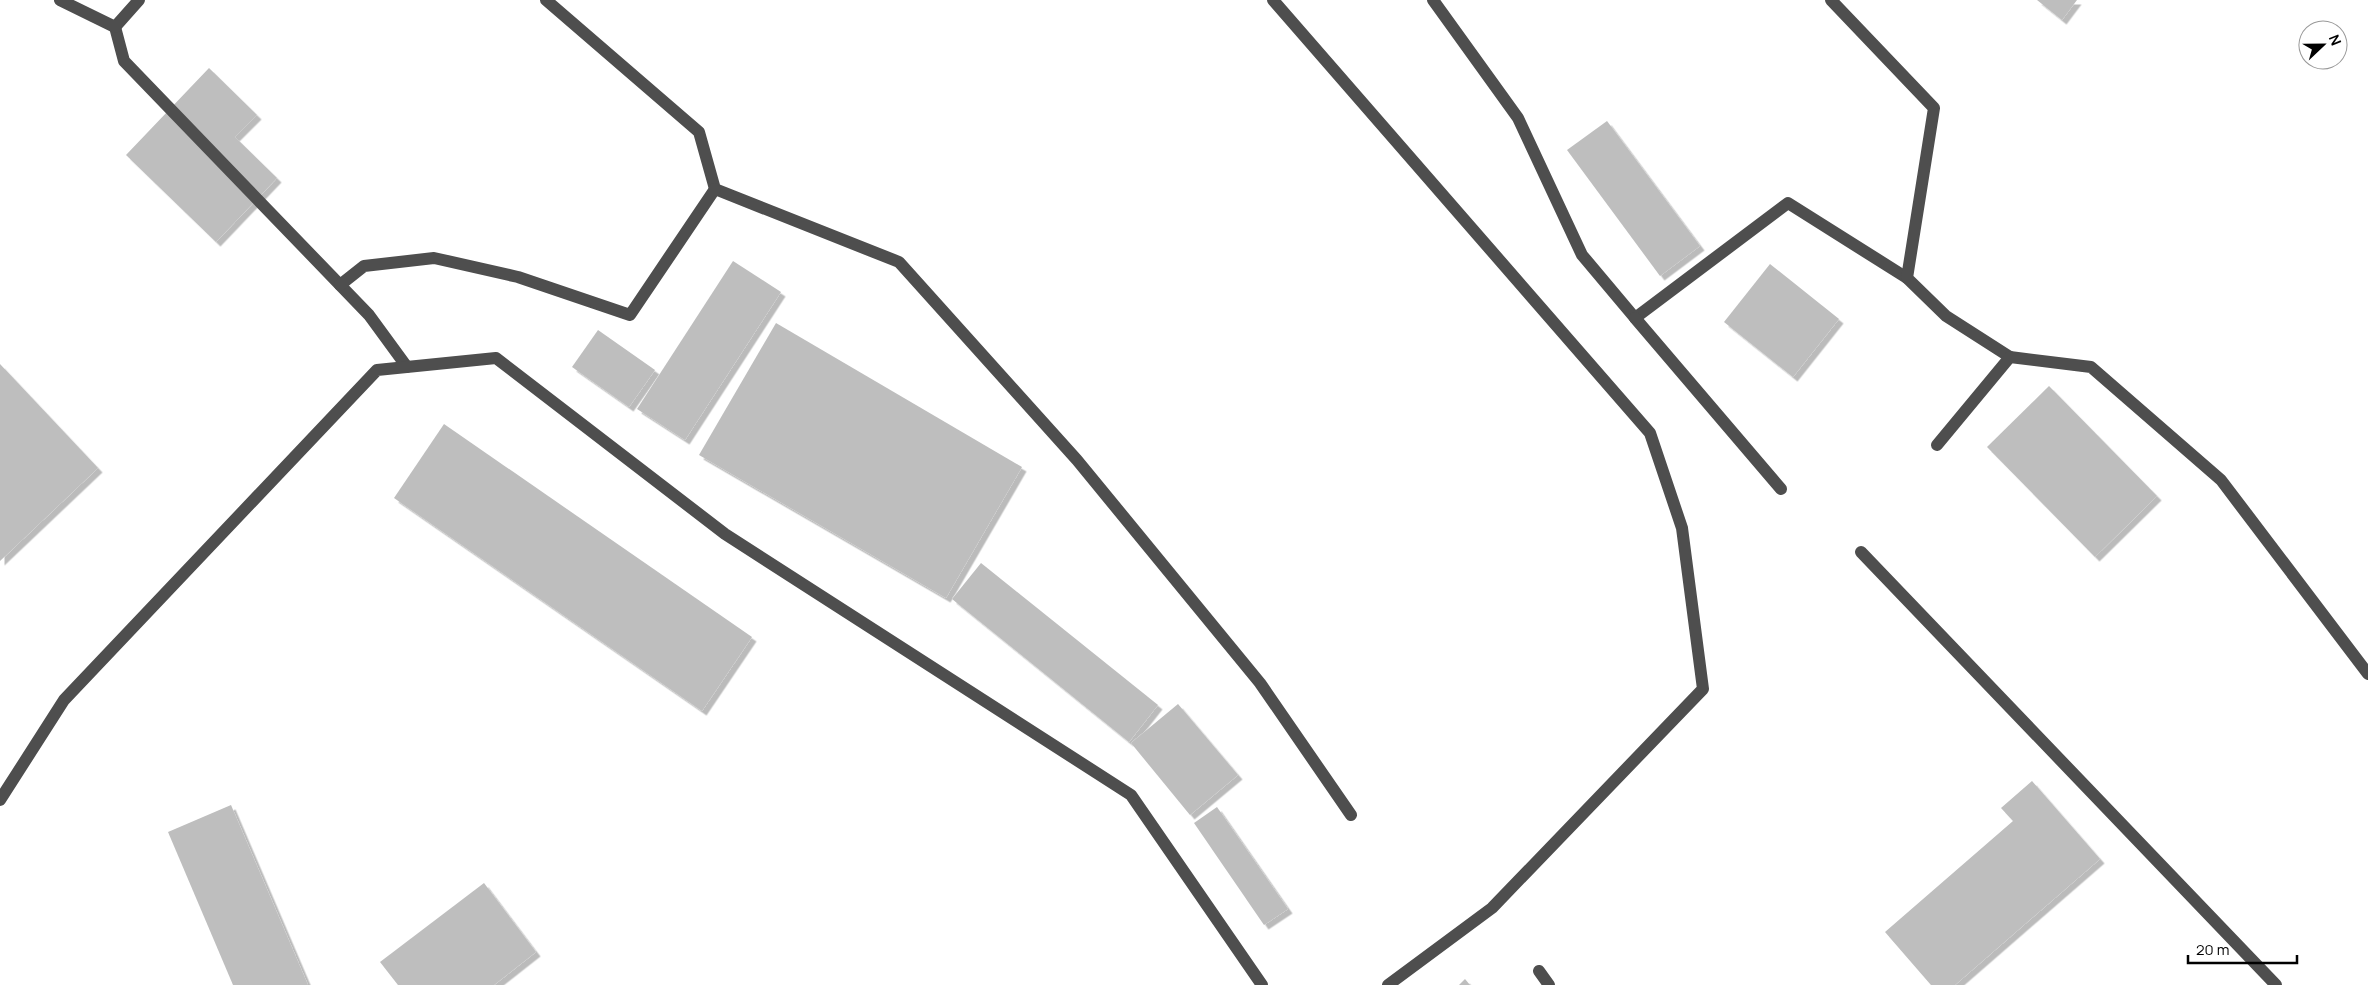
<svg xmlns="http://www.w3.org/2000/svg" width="2368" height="985" viewBox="0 0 2368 985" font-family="Manrope,sans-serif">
	<defs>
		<filter id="shadow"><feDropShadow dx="4.5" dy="4.5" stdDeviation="0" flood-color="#0004"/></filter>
	</defs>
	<rect width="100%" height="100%" fill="#fff"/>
	<g fill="#bebebe" filter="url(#shadow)">
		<polygon points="2037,0 2077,0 2062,20"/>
		<polygon points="209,68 257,115 235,137 277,178 216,242 126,155"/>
		<polygon points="1607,121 1700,246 1660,276 1567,150"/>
		<polygon points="733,261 781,292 685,440 637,409"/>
		<polygon points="1770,264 1839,319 1793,377 1724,322"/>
		<polygon points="776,323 1022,467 946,598 699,455"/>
		<polygon points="598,330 655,370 629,407 572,367"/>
		<polygon points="0,364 98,468 0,561"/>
		<polygon points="2049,386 2157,496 2095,557 1987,447"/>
		<polygon points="444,424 752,637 702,711 394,498"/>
		<polygon points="981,563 1158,705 1129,742 952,599"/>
		<polygon points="1178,704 1238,775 1190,815 1131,743"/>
		<polygon points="2032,781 2100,859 1955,985 1931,985 1885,932 2013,821 2001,808"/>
		<polygon points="231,805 308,985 233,985 168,832"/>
		<polygon points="1217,807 1288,909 1264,925 1194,823"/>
		<polygon points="484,883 536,952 494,985 398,985 380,962"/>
		<polygon points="1465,979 1470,985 1459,985"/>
	</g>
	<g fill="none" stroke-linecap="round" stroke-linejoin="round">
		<g stroke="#4e4e4e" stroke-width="12">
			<polyline points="60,0 115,27 124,61 369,315 407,367"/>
			<polyline points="546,0 699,132 715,189 899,262 1077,460 1260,683 1351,815"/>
			<polyline points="1273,0 1650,433 1682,528 1703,689 1492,908 1388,985"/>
			<polyline points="1433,0 1518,118 1582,255 1635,318 1788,203 1907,278"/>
			<polyline points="1831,0 1934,108 1907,278 1946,316 2010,357"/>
			<polyline points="115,27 139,0"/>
			<polyline points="340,285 364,266 434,258 518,277 630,315 715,189"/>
			<polyline points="1635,318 1781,489"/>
			<polyline points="1937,445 2010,357 2091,367 2221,480 2368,674"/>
			<polyline points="1861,552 2276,985"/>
			<polyline points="0,800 64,700 377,370 496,358 725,534 1131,795 1262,985"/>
			<polyline points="1539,971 1549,985"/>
		</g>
	</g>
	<g transform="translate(2323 45) rotate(68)"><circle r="24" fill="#ffffff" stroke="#999999"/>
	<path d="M0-4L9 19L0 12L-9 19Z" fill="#000000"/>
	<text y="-8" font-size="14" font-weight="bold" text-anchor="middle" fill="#000000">N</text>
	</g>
	<path d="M2188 955v8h109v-8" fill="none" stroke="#000000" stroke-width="2.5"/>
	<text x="2196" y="955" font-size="15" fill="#000000" stroke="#ffffff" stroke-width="4" paint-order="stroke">20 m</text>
</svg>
